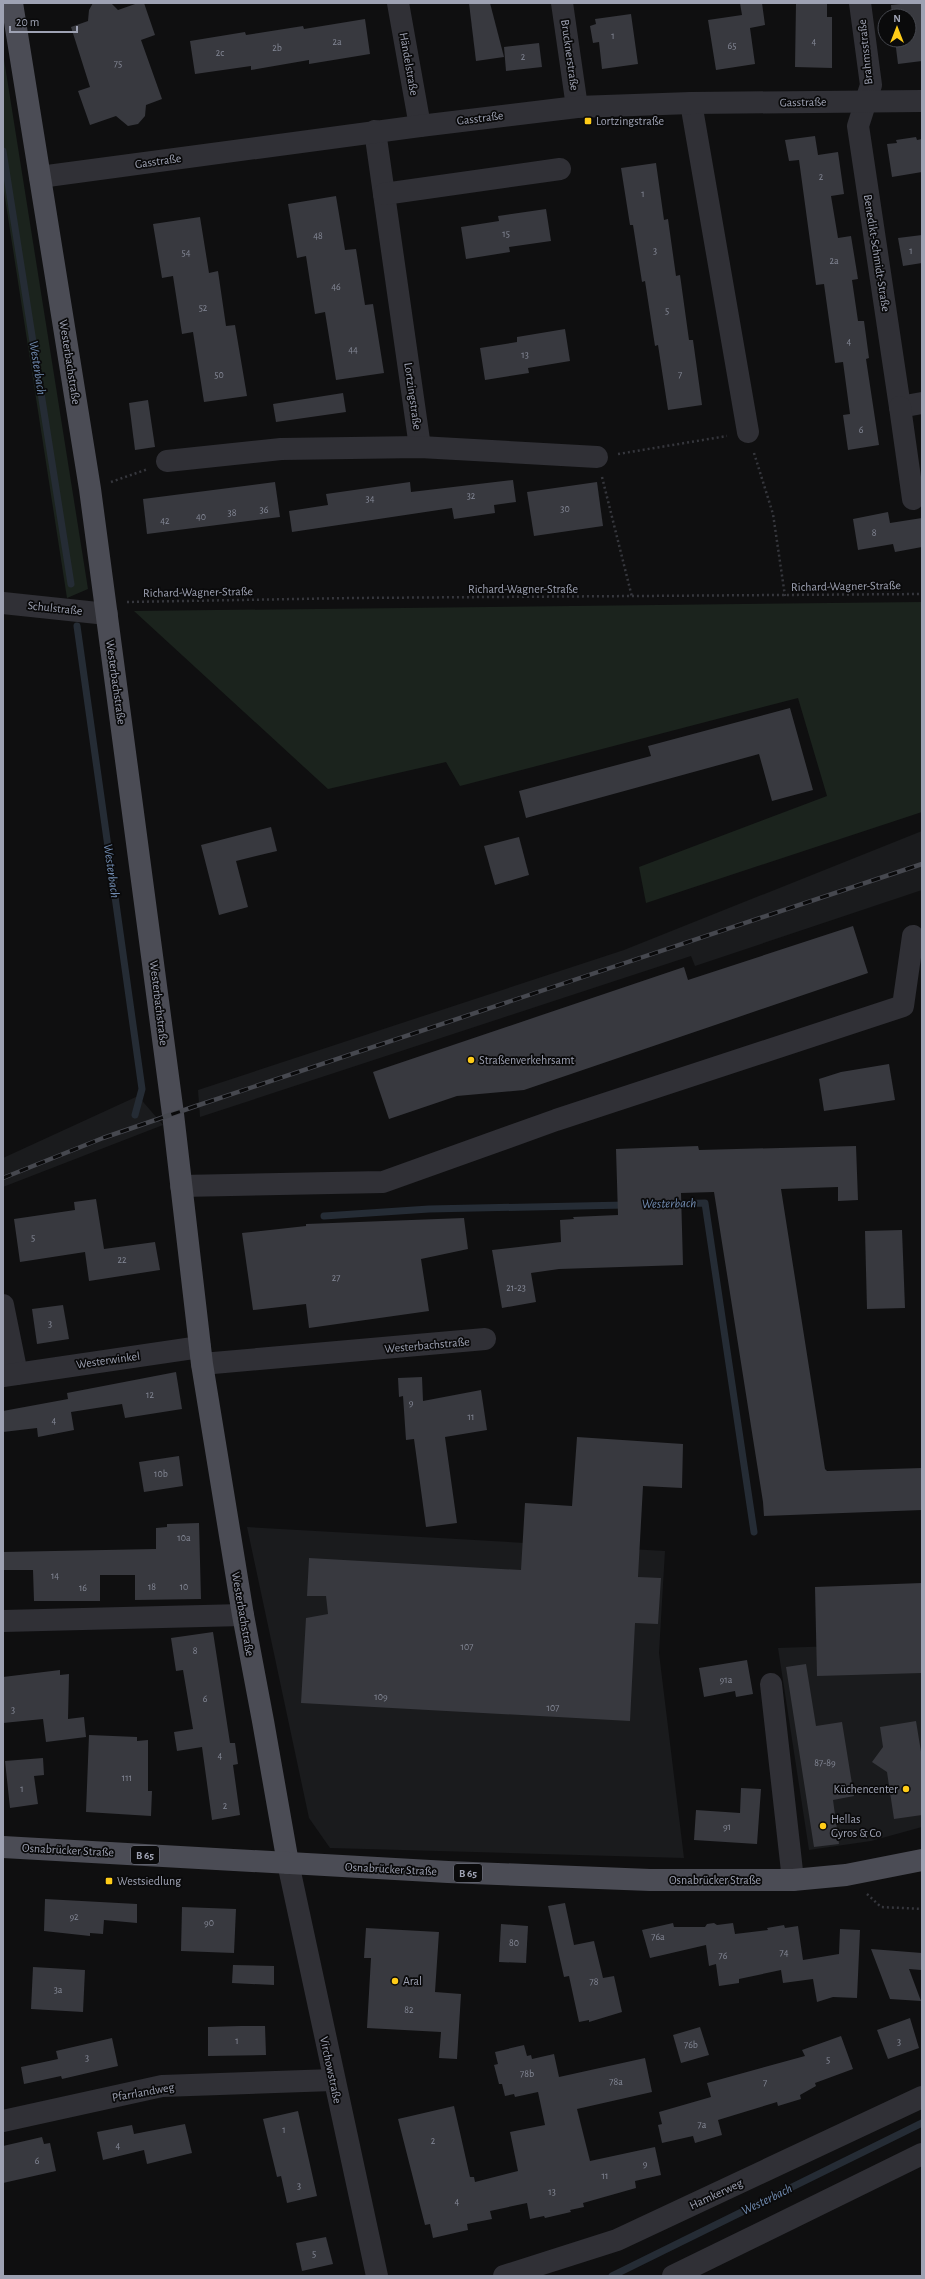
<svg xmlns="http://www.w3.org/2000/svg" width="925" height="2279" viewBox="0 0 925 2279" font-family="'Alegreya Sans',sans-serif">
	<rect width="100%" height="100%" fill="#0f0f10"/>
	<g fill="#1a1b1d">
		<polygon points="922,831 922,890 695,966 691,956 200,1117 198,1090 624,950"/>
		<polygon points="138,1096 163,1125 3,1187 3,1158"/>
		<polygon points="247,1527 665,1551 659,1653 684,1858 330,1848 309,1818"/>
		<polygon points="922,1643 922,1827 871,1841 809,1850 778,1648"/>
	</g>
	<g fill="#1b231d">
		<polygon points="3,53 88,589 67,598 3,185"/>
		<polygon points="922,602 922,812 646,903 639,867 827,796 798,698 460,786 446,762 328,789 134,611"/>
	</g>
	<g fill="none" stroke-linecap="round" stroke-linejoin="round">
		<g stroke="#252c35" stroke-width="7">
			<polyline points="3,151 71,584"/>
			<polyline points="77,626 142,1089 135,1115"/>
			<polyline points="672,1204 705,1203 754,1532"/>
			<polyline points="324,1216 429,1209 626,1205"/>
			<polyline points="612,2276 922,2123"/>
		</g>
	</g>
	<g fill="#38393f">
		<polygon points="93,3 111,3 118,10 138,3 144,3 155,35 141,40 162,99 146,105 145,116 138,124 128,126 116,116 90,125 78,91 90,87 71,27 88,21 89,10"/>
		<polygon points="469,3 490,3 504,57 476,61"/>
		<polygon points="740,3 762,3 765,25 750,28 755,64 716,70 708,20 742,15"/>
		<polygon points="796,3 827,3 827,17 832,17 832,68 795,67"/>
		<polygon points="909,3 922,3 922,61 898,64 895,40 909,40 909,16 892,16 891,5"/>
		<polygon points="631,14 638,64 602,69 599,42 593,43 590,26 596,24 595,19"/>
		<polygon points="365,19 370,54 309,64 309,60 251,70 251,66 195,74 190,41 245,32 246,35 303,26 304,29"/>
		<polygon points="539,43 542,67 506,71 504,47"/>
		<polygon points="815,136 818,155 838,152 844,194 831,196 838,238 851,236 858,279 852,280 858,321 864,321 869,358 866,359 879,445 848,450 843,415 850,414 843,362 835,363 824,284 816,285 799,160 789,161 785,140"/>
		<polygon points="916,137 917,140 922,139 922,172 892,177 887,144 897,143 896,140"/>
		<polygon points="656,163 664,220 668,219 676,276 680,275 689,340 693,340 702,405 668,410 658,345 655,346 645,281 642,282 633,225 630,225 621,168"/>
		<polygon points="336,196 345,250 356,249 365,305 373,304 384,373 336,380 325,312 315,314 306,256 297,258 288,204"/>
		<polygon points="546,209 551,241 509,247 510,252 466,259 461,227 499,221 498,216"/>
		<polygon points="200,217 209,273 218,271 226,326 235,325 247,396 204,402 193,332 182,334 173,276 162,278 153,224"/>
		<polygon points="922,235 922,263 903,266 898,238"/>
		<polygon points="565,329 570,361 528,368 529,373 485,380 480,348 517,342 517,337"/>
		<polygon points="343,393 346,412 276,422 273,404"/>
		<polygon points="148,400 155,447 135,450 129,403"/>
		<polygon points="513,480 516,502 494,505 495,513 454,519 452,508 292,532 289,511 328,505 326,494 410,482 411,492"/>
		<polygon points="275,482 280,517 147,534 143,499"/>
		<polygon points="597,482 603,526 534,536 527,492"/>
		<polygon points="888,512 890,523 922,518 922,547 895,552 893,544 858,550 853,519"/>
		<polygon points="790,708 813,790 772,801 759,754 526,818 519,791 651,756 648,746"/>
		<polygon points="271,827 277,851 236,861 248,907 219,915 201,845"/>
		<polygon points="519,837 529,875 495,885 484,846"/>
		<polygon points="853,926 868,973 524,1090 457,1096 389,1119 373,1072 684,967 688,980"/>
		<polygon points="889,1064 895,1100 824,1111 819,1079 841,1072"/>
		<polygon points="698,1146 699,1150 856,1146 858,1200 838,1201 838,1187 781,1189 825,1469 827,1471 922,1468 922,1510 764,1516 763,1502 714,1192 681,1193 683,1265 559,1269 531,1273 536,1302 502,1308 492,1250 561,1242 560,1220 574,1219 573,1217 618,1215 616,1149"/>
		<polygon points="96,1199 104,1249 155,1242 160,1270 89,1281 85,1252 20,1262 14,1219 75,1210 74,1202"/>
		<polygon points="464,1218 468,1249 421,1259 429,1311 309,1328 306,1304 253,1310 242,1233 306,1226 306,1224"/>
		<polygon points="902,1230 905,1308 867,1309 865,1231"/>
		<polygon points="63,1305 69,1339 37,1344 32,1309"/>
		<polygon points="176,1372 182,1409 125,1418 122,1404 71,1412 74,1430 38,1437 37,1428 3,1432 3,1411 68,1399 67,1393"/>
		<polygon points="422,1377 423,1401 481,1390 487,1430 445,1437 457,1523 426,1527 414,1439 406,1440 403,1396 399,1397 398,1378"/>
		<polygon points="577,1437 683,1444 682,1488 643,1486 638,1577 661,1578 658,1624 635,1623 630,1721 301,1703 306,1618 328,1614 326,1596 307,1596 309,1558 521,1570 525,1503 572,1506"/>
		<polygon points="179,1456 183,1486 144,1492 139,1462"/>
		<polygon points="199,1523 201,1599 135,1600 135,1575 100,1575 100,1601 34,1601 33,1570 3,1570 3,1552 156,1549 156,1528 167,1527 167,1524"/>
		<polygon points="922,1583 922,1673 817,1676 815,1587"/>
		<polygon points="213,1632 230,1743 235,1743 238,1764 233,1765 240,1815 212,1820 202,1747 177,1751 174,1732 193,1729 183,1670 176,1671 171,1638"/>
		<polygon points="747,1660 753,1694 736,1697 735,1691 704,1697 699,1668"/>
		<polygon points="806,1664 816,1726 842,1722 854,1796 833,1800 839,1844 814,1847 786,1667"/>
		<polygon points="60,1670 60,1675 69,1674 68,1719 84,1717 86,1737 46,1742 43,1719 3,1723 3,1677"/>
		<polygon points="916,1721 922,1758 922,1815 894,1819 887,1772 872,1762 883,1747 880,1727"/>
		<polygon points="89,1735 137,1737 137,1741 148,1740 148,1791 152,1791 151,1816 86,1812"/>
		<polygon points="43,1758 44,1775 34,1776 38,1804 10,1808 5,1761"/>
		<polygon points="741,1788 761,1789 757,1844 694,1840 696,1810 740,1813"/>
		<polygon points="45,1899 137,1904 137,1923 104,1920 103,1934 90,1933 90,1936 44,1931"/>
		<polygon points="565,1903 574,1945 594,1941 603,1978 614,1976 622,2012 589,2022 589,2020 579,2022 569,1976 564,1977 548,1906"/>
		<polygon points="182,1907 236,1909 234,1953 181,1951"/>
		<polygon points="673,1923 674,1927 705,1927 707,1924 714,1923 717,1925 733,1923 735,1934 768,1930 767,1928 784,1925 785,1928 798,1926 803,1960 839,1954 840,1929 860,1930 857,1998 833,1997 817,2002 813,1979 783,1983 781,1970 739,1979 739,1983 719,1986 716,1964 709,1966 706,1945 650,1958 642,1930"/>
		<polygon points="501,1924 528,1926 526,1963 499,1962"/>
		<polygon points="366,1928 439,1932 435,1992 461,1994 457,2059 439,2058 441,2032 367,2028 371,1958 364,1958"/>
		<polygon points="871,1949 922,1953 921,1970 909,1969 921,2001 890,1999"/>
		<polygon points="233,1965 274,1966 274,1985 232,1983"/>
		<polygon points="33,1967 85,1970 83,2012 31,2009"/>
		<polygon points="910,2018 919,2048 888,2059 877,2030"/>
		<polygon points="241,2026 265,2026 266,2055 208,2056 208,2027"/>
		<polygon points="700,2027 709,2055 681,2063 673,2035"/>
		<polygon points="841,2036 853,2069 815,2083 816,2086 800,2095 801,2099 778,2106 777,2102 718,2120 722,2135 695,2143 693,2136 662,2143 658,2125 662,2124 659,2112 711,2097 707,2083 805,2056 802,2050"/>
		<polygon points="112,2038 118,2066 62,2079 61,2076 24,2084 21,2067 58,2059 56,2051"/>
		<polygon points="524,2045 527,2056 531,2055 532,2059 554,2054 559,2077 645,2058 652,2092 577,2109 590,2161 655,2147 661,2175 635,2181 636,2188 583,2203 584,2207 570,2210 571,2212 545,2218 544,2216 530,2219 527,2203 490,2211 492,2219 467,2224 468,2230 433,2238 430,2224 425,2225 398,2119 454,2106 470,2177 474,2177 475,2182 518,2171 510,2132 545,2125 538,2092 515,2097 514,2094 505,2096 502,2084 499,2084 494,2065 498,2064 495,2052"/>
		<polygon points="298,2111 317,2196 287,2203 281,2176 277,2177 263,2119"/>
		<polygon points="185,2124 192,2153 147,2164 144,2150 103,2160 97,2132 132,2125 134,2134"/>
		<polygon points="42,2137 44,2144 50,2143 56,2171 3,2183 3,2146"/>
		<polygon points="326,2237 333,2264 302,2271 296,2243"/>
	</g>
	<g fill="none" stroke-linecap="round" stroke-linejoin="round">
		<g stroke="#36373d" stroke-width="2.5" stroke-dasharray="2 3" stroke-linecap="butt">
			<polyline points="754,453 773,514 785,596"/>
			<polyline points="618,454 727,436"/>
			<polyline points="602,477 632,597"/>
			<polyline points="111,482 148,469"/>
			<polyline points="127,602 351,598 922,594"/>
			<polyline points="867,1894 881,1907 922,1909"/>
		</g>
		<g stroke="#303036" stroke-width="22">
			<polyline points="398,3 420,126"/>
			<polyline points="562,3 577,107"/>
			<polyline points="860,3 871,85 858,126 900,407 922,403"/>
			<polyline points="691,103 748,432"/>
			<polyline points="375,131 420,447"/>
			<polyline points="40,177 420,126 577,107 691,103 922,101"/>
			<polyline points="384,194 560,169"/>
			<polyline points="900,407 913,499"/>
			<polyline points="167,461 281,449 420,447 597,457"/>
			<polyline points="3,603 107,614"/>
			<polyline points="181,1186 383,1182 556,1120 903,1006 913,936"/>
			<polyline points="3,1305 17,1374"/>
			<polyline points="202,1364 485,1339"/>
			<polyline points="3,1376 200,1347"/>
			<polyline points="3,1621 243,1615"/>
			<polyline points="771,1684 793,1880"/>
			<polyline points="288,1863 377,2276"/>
			<polyline points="3,2121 162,2086 333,2080"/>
			<polyline points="504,2276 617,2240 922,2097"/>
			<polyline points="673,2276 922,2154"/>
		</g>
		<g stroke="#4b4c55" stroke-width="22">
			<polyline points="12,3 90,489 173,1114 202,1364 243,1615 263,1721 288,1863"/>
			<polyline points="3,1847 448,1872 650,1880 793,1880 846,1875 922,1860"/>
		</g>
		<defs>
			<polyline id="rail" points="3,1178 103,1138 196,1106 922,864"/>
		</defs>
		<use href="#rail" stroke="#46484f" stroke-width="4.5"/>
		<use href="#rail" stroke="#0a0a0b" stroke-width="3" stroke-dasharray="9" stroke-linecap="butt"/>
	</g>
	<g fill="#ffcc18" stroke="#0a0a0b" stroke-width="1.5">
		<rect x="584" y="117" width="8" height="8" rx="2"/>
		<circle cx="471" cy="1060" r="4"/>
		<circle cx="906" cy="1789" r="4"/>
		<circle cx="823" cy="1826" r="4"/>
		<rect x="105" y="1877" width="8" height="8" rx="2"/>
		<circle cx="395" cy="1981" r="4"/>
	</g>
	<g text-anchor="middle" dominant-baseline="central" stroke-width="3.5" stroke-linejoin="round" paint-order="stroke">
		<g font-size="10" fill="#848896">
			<text x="613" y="36">1</text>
			<text x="337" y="42">2a</text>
			<text x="814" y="42">4</text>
			<text x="732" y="46">65</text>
			<text x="277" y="48">2b</text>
			<text x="220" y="53">2c</text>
			<text x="523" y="57">2</text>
			<text x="118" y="64">75</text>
			<text x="821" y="177">2</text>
			<text x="643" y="194">1</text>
			<text x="506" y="234">15</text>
			<text x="318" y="236">48</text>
			<text x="655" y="251">3</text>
			<text x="911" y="251">1</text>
			<text x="186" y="253">54</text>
			<text x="834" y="261">2a</text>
			<text x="336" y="287">46</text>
			<text x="203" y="308">52</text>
			<text x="667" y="311">5</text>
			<text x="849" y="342">4</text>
			<text x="353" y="350">44</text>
			<text x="525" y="355">13</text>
			<text x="219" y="375">50</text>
			<text x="680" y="375">7</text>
			<text x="861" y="430">6</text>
			<text x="471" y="496">32</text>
			<text x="370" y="499">34</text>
			<text x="565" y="509">30</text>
			<text x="264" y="510">36</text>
			<text x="232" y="513">38</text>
			<text x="201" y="517">40</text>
			<text x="165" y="521">42</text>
			<text x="874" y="533">8</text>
			<text x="33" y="1238">5</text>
			<text x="122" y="1260">22</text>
			<text x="336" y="1278">27</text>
			<text x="516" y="1288">21-23</text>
			<text x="50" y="1324">3</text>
			<text x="150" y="1395">12</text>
			<text x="411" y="1403">9</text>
			<text x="471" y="1417">11</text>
			<text x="54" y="1421">4</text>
			<text x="161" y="1474">10b</text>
			<text x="184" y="1538">10a</text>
			<text x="55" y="1576">14</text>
			<text x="152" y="1587">18</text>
			<text x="184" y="1587">10</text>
			<text x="83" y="1588">16</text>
			<text x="467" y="1647">107</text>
			<text x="195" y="1651">8</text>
			<text x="726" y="1680">91a</text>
			<text x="381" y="1697">109</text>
			<text x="205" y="1699">6</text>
			<text x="553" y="1708">107</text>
			<text x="13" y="1710">3</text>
			<text x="220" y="1756">4</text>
			<text x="825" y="1763">87-89</text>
			<text x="127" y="1778">111</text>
			<text x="22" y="1789">1</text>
			<text x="225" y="1806">2</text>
			<text x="727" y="1827">91</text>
			<text x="74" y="1917">92</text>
			<text x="209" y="1923">90</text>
			<text x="658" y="1937">76a</text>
			<text x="514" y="1943">80</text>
			<text x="784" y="1953">74</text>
			<text x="723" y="1956">76</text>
			<text x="594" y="1982">78</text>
			<text x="58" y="1990">3a</text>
			<text x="409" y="2010">82</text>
			<text x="237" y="2041">1</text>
			<text x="899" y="2042">3</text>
			<text x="691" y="2045">76b</text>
			<text x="87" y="2058">3</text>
			<text x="828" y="2060">5</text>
			<text x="527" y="2074">78b</text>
			<text x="616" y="2082">78a</text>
			<text x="765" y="2083">7</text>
			<text x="702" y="2125">7a</text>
			<text x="284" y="2130">1</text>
			<text x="433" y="2141">2</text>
			<text x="118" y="2146">4</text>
			<text x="37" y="2161">6</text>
			<text x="645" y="2164">9</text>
			<text x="605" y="2176">11</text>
			<text x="299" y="2186">3</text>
			<text x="552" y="2192">13</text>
			<text x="457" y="2202">4</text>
			<text x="314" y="2254">5</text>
		</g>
		<g fill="#0a0a0b" stroke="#727481" stroke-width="1">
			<rect x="131" y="1846" width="28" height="18" rx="3"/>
			<rect x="454" y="1864" width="28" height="18" rx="3"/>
		</g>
		<g font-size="11" font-weight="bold" fill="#9ea2b3">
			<text x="145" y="1855">B 65</text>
			<text x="468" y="1873">B 65</text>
		</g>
		<g font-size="12" fill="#9ea2b3" stroke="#0a0a0b">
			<text transform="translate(865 52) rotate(-96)">Brahmsstraße</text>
			<text transform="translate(570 55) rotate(82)">Brucknerstraße</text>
			<text transform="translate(409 64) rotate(80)">Händelstraße</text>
			<text transform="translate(803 102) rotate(-1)">Gasstraße</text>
			<text transform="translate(480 118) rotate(-7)">Gasstraße</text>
			<text transform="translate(158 161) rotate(-8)">Gasstraße</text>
			<text transform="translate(877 253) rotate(81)">Benedikt-Schmidt-Straße</text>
			<text transform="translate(70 362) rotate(81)">Westerbachstraße</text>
			<text transform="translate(413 396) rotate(82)">Lortzingstraße</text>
			<text transform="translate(846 586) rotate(-1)">Richard-Wagner-Straße</text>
			<text x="523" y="589">Richard-Wagner-Straße</text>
			<text transform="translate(198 592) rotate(-1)">Richard-Wagner-Straße</text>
			<text transform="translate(55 608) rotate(6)">Schulstraße</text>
			<text transform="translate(116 682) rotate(82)">Westerbachstraße</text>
			<text transform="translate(159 1003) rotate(83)">Westerbachstraße</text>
			<text transform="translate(427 1345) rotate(-5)">Westerbachstraße</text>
			<text transform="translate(108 1360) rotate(-8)">Westerwinkel</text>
			<text transform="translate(243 1614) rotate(80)">Westerbachstraße</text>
			<text transform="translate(68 1850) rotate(3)">Osnabrücker Straße</text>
			<text transform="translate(391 1869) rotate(3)">Osnabrücker Straße</text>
			<text x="715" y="1880">Osnabrücker Straße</text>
			<text transform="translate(331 2070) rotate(78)">Virchowstraße</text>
			<text transform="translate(143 2092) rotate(-10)">Pfarrlandweg</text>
			<text transform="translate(716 2194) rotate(-25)">Hamkerweg</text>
		</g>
		<g font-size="12" fill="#9ea2b3" stroke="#0a0a0b" text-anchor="start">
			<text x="596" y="121">Lortzingstraße</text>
			<text x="479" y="1060">Straßenverkehrsamt</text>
			<text x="898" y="1789" text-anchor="end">Küchencenter</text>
			<text x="831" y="1819">Hellas<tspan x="831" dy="14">Gyros &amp; Co</tspan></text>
			<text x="117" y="1881">Westsiedlung</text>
			<text x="403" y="1981">Aral</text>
		</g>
		<g font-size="13" font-style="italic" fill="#718cb2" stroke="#0a0a0b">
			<text transform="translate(37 368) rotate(81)">Westerbach</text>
			<text transform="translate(111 871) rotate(82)">Westerbach</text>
			<text transform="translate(669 1204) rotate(-1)">Westerbach</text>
			<text transform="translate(767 2200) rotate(-26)">Westerbach</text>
		</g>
	</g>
	<rect width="925" height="2279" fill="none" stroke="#9ea2b3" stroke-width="8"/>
	<g transform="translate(897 28)"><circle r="19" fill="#0a0a0b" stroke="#45474e"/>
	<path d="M0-3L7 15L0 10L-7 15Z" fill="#ffcc18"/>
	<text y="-6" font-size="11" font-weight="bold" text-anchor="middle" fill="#9ea2b3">N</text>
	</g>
	<path d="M10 26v6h67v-6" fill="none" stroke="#9ea2b3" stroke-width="2"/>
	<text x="16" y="26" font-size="12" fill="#9ea2b3" stroke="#0a0a0b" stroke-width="3" paint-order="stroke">20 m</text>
</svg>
